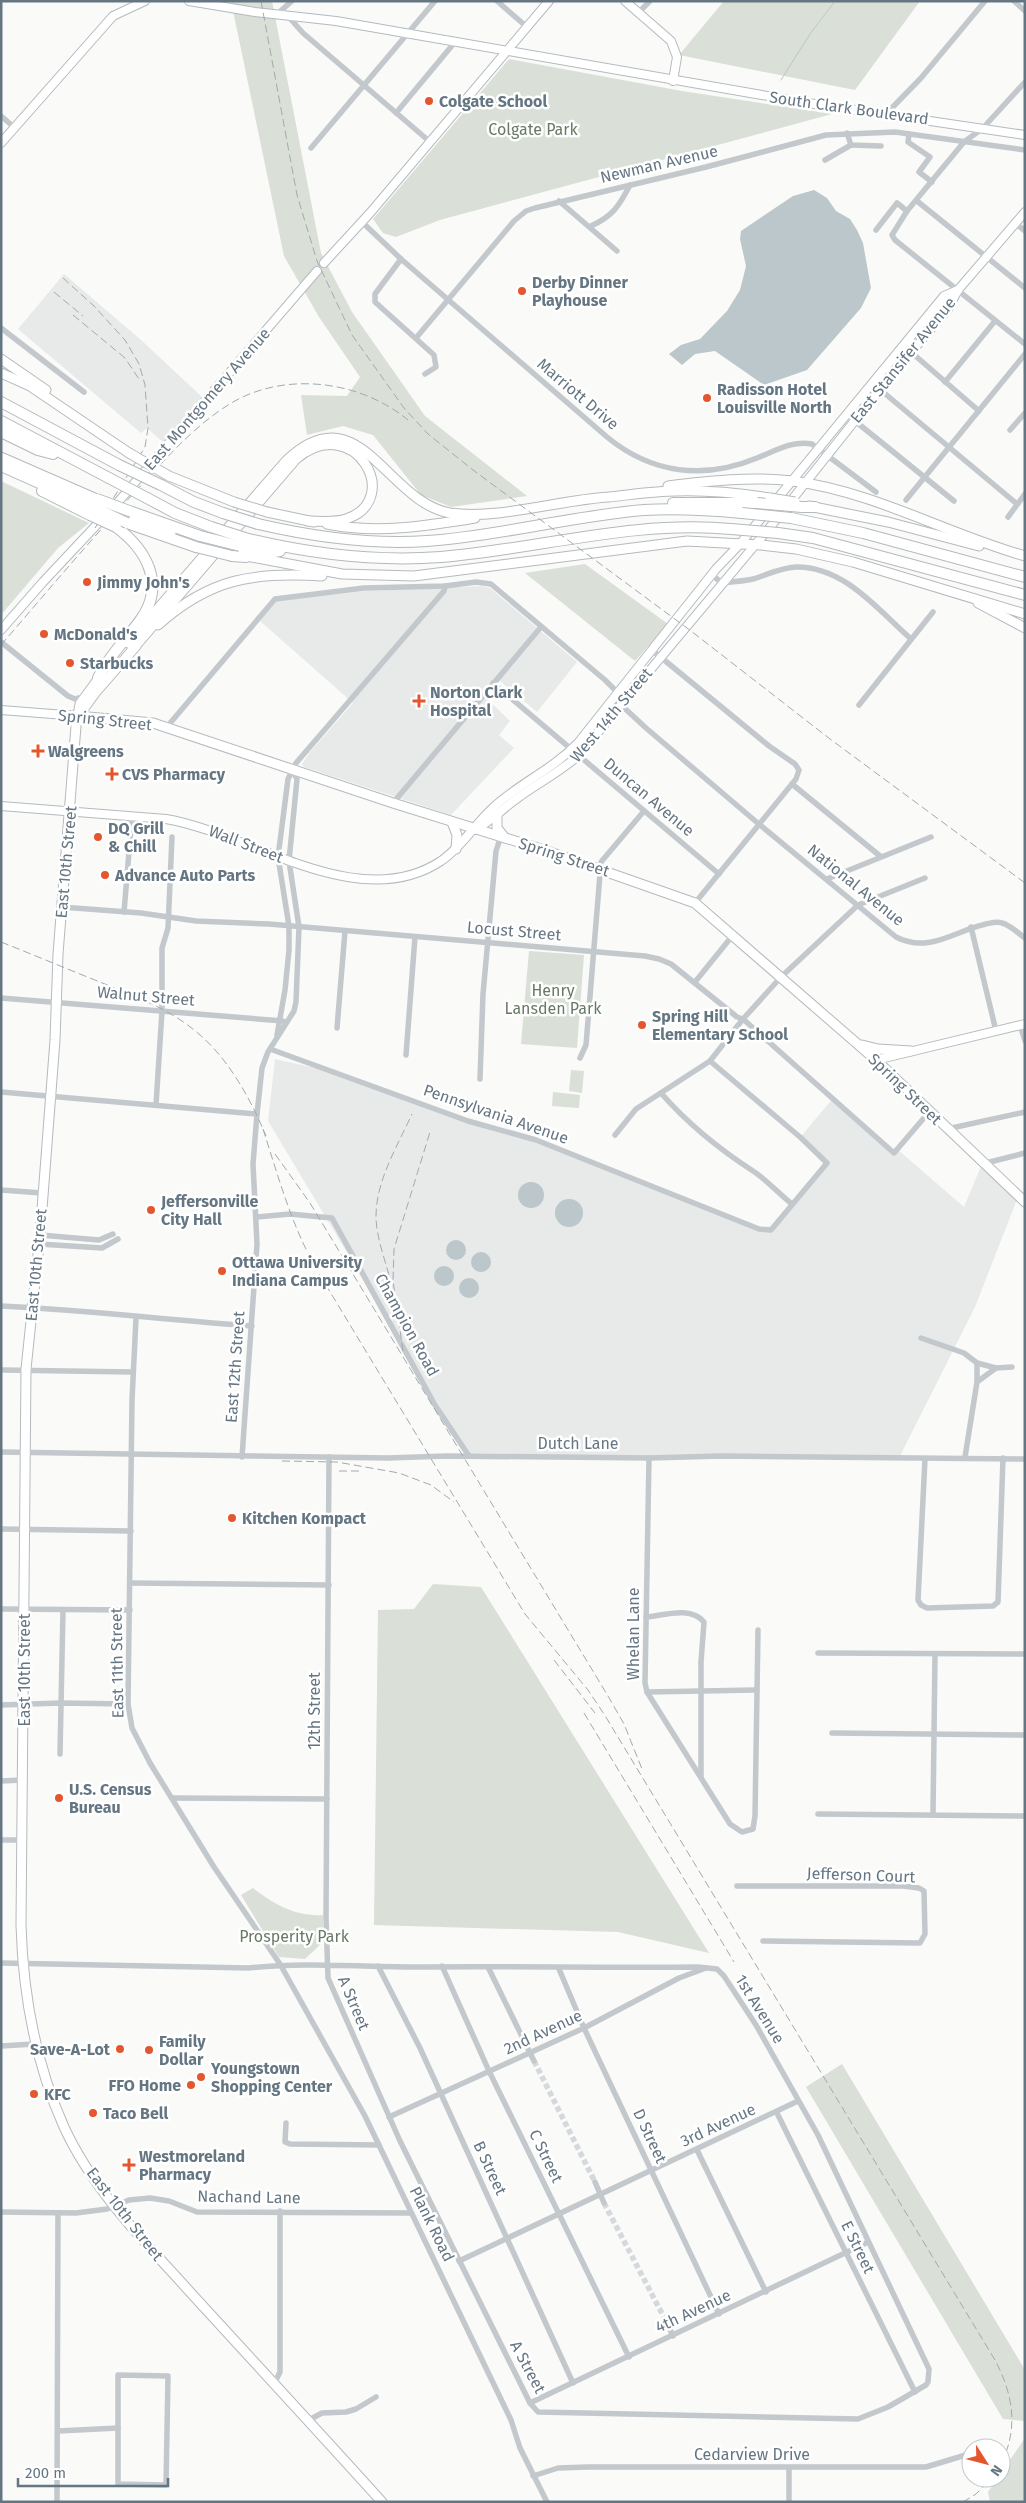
<svg xmlns="http://www.w3.org/2000/svg" width="1026" height="2503" viewBox="0 0 1026 2503" font-family="'Fira Sans',sans-serif">
	<rect width="100%" height="100%" fill="#fafaf8"/>
	<g fill="#e8e9e9">
		<polygon points="64,274 141,340 203,398 163,442 147,428 141,433 18,329"/>
		<polygon points="482,586 490,588 577,662 537,712 500,681 486,698 510,721 499,735 514,748 451,815 304,767 302,764 310,752 353,703 260,621 277,601 365,591"/>
		<polygon points="275,1059 333,1072 504,1131 768,1231 827,1163 799,1139 833,1098 894,1152 897,1149 964,1207 982,1164 1018,1197 975,1307 899,1458 469,1456 268,1121"/>
	</g>
	<g fill="#dadfd7">
		<polygon points="231,1 272,1 321,253 352,312 425,416 527,496 451,507 421,495 373,435 343,426 307,435 301,395 347,396 360,377 319,317 284,256"/>
		<polygon points="724,1 920,1 855,90 679,55"/>
		<polygon points="509,59 682,91 832,114 440,220 396,237 383,233 373,219"/>
		<polygon points="1,481 89,523 58,548 1,615"/>
		<polygon points="585,564 668,624 635,661 525,573"/>
		<polygon points="529,951 584,955 577,1048 521,1044"/>
		<polygon points="571,1070 584,1071 582,1093 569,1091"/>
		<polygon points="553,1092 580,1095 579,1108 552,1106"/>
		<polygon points="433,1584 481,1587 709,1953 618,1932 374,1925 378,1610 414,1609"/>
		<path d="M253 1888C273 1904 296 1917 323 1915V1942L305 1959 279 1957 241 1895Z"/>
		<polygon points="842,2064 1025,2370 1025,2421 1003,2419 806,2087"/>
		<polygon points="1025,2438 1025,2502 990,2502 988,2492 998,2478 1001,2478 1001,2473"/>
	</g>
	<g fill="#bbc7cb">
		<polygon points="814,190 827,198 836,211 850,219 857,230 863,243 871,288 861,308 807,370 764,385 715,351 695,354 682,365 669,354 681,345 700,339 727,311 740,290 746,266 740,239 741,231 793,196"/>
		<circle cx="531" cy="1195" r="13"/>
		<circle cx="569" cy="1213" r="14"/>
		<circle cx="456" cy="1250" r="10"/>
		<circle cx="481" cy="1262" r="10"/>
		<circle cx="444" cy="1276" r="10"/>
		<circle cx="469" cy="1288" r="10"/>
	</g>
	<g fill="none" stroke-linecap="round" stroke-linejoin="round">
		<polyline stroke="#bbc7cb" stroke-width="1" points="781,80 810,34 835,1"/>
		<g stroke="#d5d9db" stroke-width="5.5" stroke-dasharray="5.5 3" stroke-linecap="butt">
			<polyline points="534,2061 595,2182"/>
			<polyline points="604,2203 668,2325"/>
		</g>
		<defs>
			<g id="secondary">
				<polyline points="189,1 255,12 336,21 808,103 1025,135"/>
				<polyline points="625,1 671,41 677,57 673,81"/>
				<polyline points="1,143 113,16 145,1"/>
				<polyline points="324,263 370,213 549,1"/>
				<polyline points="112,509 317,271"/>
				<polyline points="1,630 43,582 104,517"/>
				<polyline points="1,710 78,716"/>
				<path d="M1 806 166 819C250 833 358 916 441 861 464 845 476 822 496 805 522 782 553 769 578 743L716 569 740 544 944 296 958 290"/>
				<path d="M474 830C489 823 501 810 515 800 536 784 557 774 578 756L771 526 880 389 948 309 958 290 1025 212"/>
				<polyline points="876,1060 1025,1024"/>
			</g>
			<g id="primary">
				<polyline points="1,359 46,390"/>
				<polyline points="1,373 30,386 129,453"/>
				<polyline points="1,457 97,499"/>
				<polyline points="169,476 234,502"/>
				<path d="M668 486C708 481 753 476 793 481 875 492 947 534 1025 556"/>
				<polyline points="809,506 888,522 979,546"/>
				<polyline points="267,512 314,522"/>
				<polyline points="130,516 171,533"/>
				<path d="M327 524C376 534 427 526 475 518"/>
				<polyline points="241,555 342,574 414,576 687,541 761,545 796,549 853,562 1025,614"/>
				<polyline points="978,603 1025,628"/>
				<path d="M158 625C210 578 254 572 322 576"/>
				<path d="M128 643 286 461C359 391 386 502 450 513 497 520 560 500 608 497 630 495 653 491 676 491 707 490 738 493 770 498"/>
				<path d="M132 650 296 459C354 410 405 500 346 519 334 523 320 521 308 521"/>
				<path d="M102 674 80 704 76 726 58 954 55 1040 40 1235 26 1369 21 1925C23 1996 35 2062 64 2127 93 2190 144 2241 190 2292 254 2362 318 2431 382 2502"/>
				<polyline points="79,715 95,693 136,646"/>
				<polyline points="78,716 153,723 393,803 544,850 695,903 876,1060 1025,1202"/>
				<polyline points="497,813 497,828 505,838"/>
				<polyline points="452,822 457,835 456,849"/>
				<polyline points="862,1045 878,1049 911,1051"/>
			</g>
			<g id="highway">
				<polyline points="1,402 119,465"/>
				<polyline points="1,421 109,478"/>
				<polyline points="1,432 38,450 53,454"/>
				<polyline points="1,466 93,507"/>
				<polyline points="161,485 194,502 223,513"/>
				<polyline points="42,491 90,515"/>
				<polyline points="147,498 175,513 211,527"/>
				<polyline points="673,503 757,503"/>
				<polyline points="802,507 815,507"/>
				<polyline points="132,512 200,536"/>
				<polyline points="791,518 863,533 1025,577"/>
				<polyline points="127,523 196,547"/>
				<path d="M258 524C314 537 370 545 427 541 500 536 571 516 644 510 677 508 710 510 742 513"/>
				<polyline points="778,533 813,538 1025,595"/>
				<path d="M245 538C310 554 374 562 441 557 538 549 632 520 731 529"/>
				<polyline points="240,546 274,552 280,551"/>
				<polyline points="232,556 246,557"/>
				<path d="M98 678C109 655 127 639 141 619 166 584 146 549 116 527"/>
			</g>
		</defs>
		<use href="#secondary" stroke="#b3babf" stroke-width="10"/>
		<use href="#primary" stroke="#b5babe" stroke-width="11"/>
		<use href="#highway" stroke="#b4b9bd" stroke-width="12"/>
		<g stroke="#c3c8cc" stroke-width="5.5">
			<polyline points="497,1 527,27"/>
			<polyline points="1014,1 1025,11"/>
			<polyline points="639,12 650,1"/>
			<polyline points="277,14 292,1"/>
			<polyline points="287,15 303,33 429,141"/>
			<polyline points="1025,82 983,128 964,142 907,211 892,235 895,240 1025,344"/>
			<polyline points="396,113 455,42"/>
			<polyline points="887,113 921,78 985,1"/>
			<polyline points="1,116 15,128"/>
			<polyline points="847,133 851,145 881,146"/>
			<polyline points="909,134 908,142 930,157 919,172 932,182"/>
			<polyline points="311,148 435,1"/>
			<polyline points="825,160 851,145"/>
			<polyline points="559,201 617,251"/>
			<polyline points="917,201 1025,288"/>
			<path d="M362 222 401 259 607 437C652 474 704 480 757 458 775 451 792 440 812 444L876 492"/>
			<polyline points="1015,223 1025,231"/>
			<path d="M591 226C613 216 619 206 630 185"/>
			<polyline points="876,230 897,203 907,211"/>
			<polyline points="401,259 375,294 375,302 434,355 436,367 425,374"/>
			<polyline points="1,328 84,392"/>
			<polyline points="416,338 514,221 526,211 535,208 706,167 826,135 895,132 1025,150"/>
			<polyline points="911,352 979,411"/>
			<polyline points="945,382 995,321"/>
			<polyline points="877,387 1017,504"/>
			<polyline points="855,421 954,501"/>
			<polyline points="1010,430 1025,413"/>
			<polyline points="906,500 1025,354"/>
			<polyline points="1008,517 1025,494"/>
			<path d="M712 575 722 583C732 582 743 581 753 579 767 575 782 567 797 567 845 567 878 610 911 639"/>
			<polyline points="1,642 68,696 75,699 83,697"/>
			<polyline points="652,650 769,746 795,764 799,770 796,779 695,903"/>
			<polyline points="493,683 719,874"/>
			<polyline points="859,705 933,612"/>
			<path d="M166 728 275 599 364 588 445 586 476 582 491 584 605 680 615 690 620 704 646 728 760 825 896 937C929 954 954 931 986 924 991 923 997 921 1002 923 1010 925 1018 933 1025 938"/>
			<polyline points="792,784 880,856"/>
			<polyline points="393,803 541,627"/>
			<polyline points="827,879 931,837"/>
			<polyline points="61,907 141,913 196,921 269,924 645,956 659,959 671,964 737,1017 743,1019 894,1153 929,1112"/>
			<polyline points="124,912 132,816"/>
			<polyline points="971,927 996,1031"/>
			<polyline points="695,982 733,935"/>
			<polyline points="1,998 283,1021"/>
			<polyline points="1020,1025 1025,1041"/>
			<polyline points="337,1028 345,931"/>
			<polyline points="277,1035 285,990 289,950 289,926 278,857 288,779 296,763 426,612 444,591 445,586"/>
			<polyline points="270,1049 468,1121 536,1140 759,1229 771,1230 827,1163 800,1137 710,1061"/>
			<polyline points="406,1055 415,937"/>
			<polyline points="580,1058 586,1045 601,862 644,811"/>
			<polyline points="480,1079 483,994 496,851 501,836"/>
			<polyline points="1,1092 257,1114"/>
			<path d="M661 1093C688 1124 719 1149 753 1171 767 1180 779 1194 792 1204"/>
			<polyline points="156,1105 162,1011 162,948 168,928 172,837"/>
			<polyline points="947,1129 1025,1112"/>
			<polyline points="615,1135 636,1109 710,1061 743,1019 781,977 858,905 925,878"/>
			<polyline points="982,1164 1025,1153"/>
			<polyline points="1,1190 42,1193"/>
			<polyline points="257,1217 290,1214 332,1218 435,1405 469,1456"/>
			<polyline points="40,1235 99,1240 113,1234"/>
			<polyline points="39,1244 102,1248 118,1239"/>
			<path d="M1 1306C85 1310 168 1320 252 1326"/>
			<polyline points="136,1318 132,1400 128,1704 132,1728 150,1763 214,1867 280,1964 365,2116 471,2337 511,2420 520,2448 547,2502"/>
			<polyline points="921,1338 964,1353 977,1363 996,1368 1012,1367"/>
			<polyline points="1,1370 133,1372"/>
			<polyline points="977,1382 977,1363"/>
			<polyline points="1,1452 388,1458 446,1456 649,1458 722,1456 1025,1459"/>
			<polyline points="242,1457 257,1244 253,1164 257,1114 262,1068 268,1052 294,1011 296,1002 299,927 289,861 297,779 292,770"/>
			<polyline points="965,1457 977,1382 996,1368"/>
			<polyline points="649,1458 645,1683 647,1692 730,1824 742,1832 753,1829 755,1816 758,1630"/>
			<polyline points="925,1459 918,1600 921,1605 927,1608 993,1606 998,1602 1003,1458"/>
			<polyline points="1,1529 131,1531"/>
			<polyline points="130,1583 329,1585"/>
			<polyline points="1,1609 130,1610"/>
			<path d="M646 1617C665 1615 691 1606 704 1622L701 1662V1777"/>
			<polyline points="818,1653 1025,1654"/>
			<polyline points="647,1692 756,1690"/>
			<polyline points="1,1705 61,1703 128,1704"/>
			<polyline points="832,1733 1025,1735"/>
			<polyline points="60,1754 63,1610"/>
			<polyline points="1,1781 22,1780"/>
			<polyline points="172,1798 327,1799"/>
			<polyline points="818,1814 1025,1816"/>
			<polyline points="933,1815 935,1654"/>
			<polyline points="1,1840 22,1840"/>
			<polyline points="737,1886 903,1886 919,1888 924,1891 925,1934 920,1943 763,1941"/>
			<path d="M1 1963 249 1968C305 1962 361 1967 416 1967 510 1966 604 1968 698 1967L717 1969 724 1976 756 2025 818 2135 929 2369 928 2382 926 2385 888 2407 858 2419 538 2412 530 2403 400 2141 328 1978 326 1918 329 1457"/>
			<polyline points="378,1966 420,2048 573,2383"/>
			<polyline points="442,1966 489,2071 629,2357"/>
			<polyline points="488,1967 534,2061"/>
			<polyline points="559,1969 584,2028 719,2314"/>
			<polyline points="1,2046 34,2044"/>
			<polyline points="777,2113 915,2392"/>
			<polyline points="389,2117 584,2028 679,1978 706,1968"/>
			<polyline points="286,2123 285,2142 290,2144 379,2145"/>
			<polyline points="697,2150 766,2292"/>
			<polyline points="595,2182 604,2203"/>
			<polyline points="1,2212 76,2213 107,2209 129,2200 150,2198 169,2201 197,2212 410,2213"/>
			<polyline points="459,2261 798,2101"/>
			<polyline points="668,2325 673,2336"/>
			<polygon points="118,2375 168,2376 166,2485 118,2484"/>
			<polyline points="274,2384 280,2372 280,2211"/>
			<polyline points="530,2403 868,2242"/>
			<polyline points="307,2421 322,2413 346,2412 356,2409 376,2397"/>
			<polyline points="58,2431 118,2428"/>
			<polyline points="533,2476 558,2468 588,2467 926,2467 969,2454"/>
			<polyline points="57,2500 58,2213"/>
			<polyline points="789,2502 789,2468"/>
		</g>
		<use href="#secondary" stroke="#fff" stroke-width="8"/>
		<use href="#primary" stroke="#fff" stroke-width="9"/>
		<use href="#highway" stroke="#fff" stroke-width="10"/>
		<g stroke="#a2aab0" stroke-width="1" stroke-dasharray="8 4" stroke-linecap="butt">
			<polyline points="261,1 297,195 317,261 352,335 404,408 428,434 473,470 691,631 830,739 1025,883"/>
			<polyline points="63,278 94,306 125,340 139,364 145,385 148,428 145,447 95,528"/>
			<polyline points="54,292 83,316"/>
			<polyline points="73,315 125,358 139,379"/>
			<path d="M1 645C45 594 88 543 133 494 164 461 194 425 233 402 287 371 361 381 408 420"/>
			<path d="M1 942C34 955 67 969 100 982 136 997 171 1009 200 1035 230 1061 251 1100 266 1136"/>
			<path d="M263 1129C279 1179 292 1227 318 1272L525 1614 588 1690 604 1714 995 2360C1013 2394 1019 2428 1001 2464"/>
			<polyline points="275,1154 310,1203 608,1696 624,1724 642,1769"/>
			<path d="M389 1275C384 1257 377 1238 376 1219 375 1182 397 1147 412 1114"/>
			<polyline points="403,1351 393,1281 394,1249 430,1132"/>
			<polyline points="282,1461 337,1462 399,1473 431,1485 454,1502"/>
			<polyline points="339,1471 361,1471"/>
			<polyline points="554,1660 595,1713"/>
			<polyline points="584,1713 734,1962"/>
			<polyline points="963,2502 976,2494 992,2478"/>
		</g>
		<defs>
			<g id="primary-bridge">
				<polyline points="129,453 169,476"/>
				<polyline points="770,498 795,502"/>
				<polyline points="234,502 267,512"/>
			</g>
			<g id="highway-bridge">
				<polyline points="119,465 161,485"/>
				<polyline points="109,478 147,498"/>
				<polyline points="97,499 132,512"/>
				<polyline points="757,503 802,507"/>
				<polyline points="93,507 127,523"/>
				<polyline points="223,513 258,524"/>
				<polyline points="742,513 791,518"/>
				<polyline points="90,515 116,527"/>
				<polyline points="211,527 245,538"/>
				<polyline points="731,529 778,533"/>
				<polyline points="200,536 240,546"/>
				<polyline points="196,547 232,556"/>
			</g>
		</defs>
		<use href="#primary-bridge" stroke="#b5babe" stroke-width="11" stroke-linecap="butt"/>
		<use href="#highway-bridge" stroke="#b4b9bd" stroke-width="12" stroke-linecap="butt"/>
		<use href="#primary-bridge" stroke="#fff" stroke-width="9"/>
		<use href="#highway-bridge" stroke="#fff" stroke-width="10"/>
	</g>
	<g fill="#e4572e" stroke="#fff" stroke-width="2">
		<circle cx="429" cy="101" r="5"/>
		<circle cx="522" cy="291" r="5"/>
		<circle cx="707" cy="398" r="5"/>
		<circle cx="87" cy="582" r="5"/>
		<circle cx="44" cy="634" r="5"/>
		<circle cx="70" cy="663" r="5"/>
		<path d="M416.5 693.5h5v5h5v5h-5v5h-5v-5h-5v-5h5z"/>
		<path d="M35.5 743.5h5v5h5v5h-5v5h-5v-5h-5v-5h5z"/>
		<path d="M109.5 766.5h5v5h5v5h-5v5h-5v-5h-5v-5h5z"/>
		<circle cx="98" cy="837" r="5"/>
		<circle cx="105" cy="875" r="5"/>
		<circle cx="642" cy="1025" r="5"/>
		<circle cx="151" cy="1210" r="5"/>
		<circle cx="222" cy="1271" r="5"/>
		<circle cx="232" cy="1518" r="5"/>
		<circle cx="59" cy="1798" r="5"/>
		<circle cx="120" cy="2049" r="5"/>
		<circle cx="149" cy="2050" r="5"/>
		<circle cx="201" cy="2077" r="5"/>
		<circle cx="191" cy="2085" r="5"/>
		<circle cx="34" cy="2094" r="5"/>
		<circle cx="93" cy="2113" r="5"/>
		<path d="M126.5 2157.5h5v5h5v5h-5v5h-5v-5h-5v-5h5z"/>
	</g>
	<g text-anchor="middle" dominant-baseline="central" stroke-width="5" stroke-linejoin="round" paint-order="stroke">
		<g font-size="16" font-weight="bold" fill="#657683" stroke="#fff" text-anchor="start">
			<text x="439" y="101">Colgate School</text>
			<text x="532" y="282">Derby Dinner<tspan x="532" dy="18">Playhouse</tspan></text>
			<text x="717" y="389">Radisson Hotel<tspan x="717" dy="18">Louisville North</tspan></text>
			<text x="97" y="582">Jimmy John's</text>
			<text x="54" y="634">McDonald's</text>
			<text x="80" y="663">Starbucks</text>
			<text x="430" y="692">Norton Clark<tspan x="430" dy="18">Hospital</tspan></text>
			<text x="48" y="751">Walgreens</text>
			<text x="122" y="774">CVS Pharmacy</text>
			<text x="108" y="828">DQ Grill<tspan x="108" dy="18">&amp; Chill</tspan></text>
			<text x="115" y="875">Advance Auto Parts</text>
			<text x="652" y="1016">Spring Hill<tspan x="652" dy="18">Elementary School</tspan></text>
			<text x="161" y="1201">Jeffersonville<tspan x="161" dy="18">City Hall</tspan></text>
			<text x="232" y="1262">Ottawa University<tspan x="232" dy="18">Indiana Campus</tspan></text>
			<text x="242" y="1518">Kitchen Kompact</text>
			<text x="69" y="1789">U.S. Census<tspan x="69" dy="18">Bureau</tspan></text>
			<text x="159" y="2041">Family<tspan x="159" dy="18">Dollar</tspan></text>
			<text x="110" y="2049" text-anchor="end">Save-A-Lot</text>
			<text x="211" y="2068">Youngstown<tspan x="211" dy="18">Shopping Center</tspan></text>
			<text x="181" y="2085" text-anchor="end">FFO Home</text>
			<text x="44" y="2094">KFC</text>
			<text x="103" y="2113">Taco Bell</text>
			<text x="139" y="2156">Westmoreland<tspan x="139" dy="18">Pharmacy</tspan></text>
		</g>
		<g font-size="16" fill="#657683" stroke="#fff">
			<text transform="translate(849 108) rotate(8)">South Clark Boulevard</text>
			<text transform="translate(659 164) rotate(-13)">Newman Avenue</text>
			<text transform="translate(903 360) rotate(-51)">East Stansifer Avenue</text>
			<text transform="translate(578 394) rotate(40)">Marriott Drive</text>
			<text transform="translate(207 399) rotate(-49)">East Montgomery Avenue</text>
			<text transform="translate(611 715) rotate(-50)">West 14th Street</text>
			<text transform="translate(105 720) rotate(6)">Spring Street</text>
			<text transform="translate(649 797) rotate(40)">Duncan Avenue</text>
			<text transform="translate(246 844) rotate(21)">Wall Street</text>
			<text transform="translate(564 857) rotate(18)">Spring Street</text>
			<text transform="translate(66 862) rotate(-85)">East 10th Street</text>
			<text transform="translate(856 885) rotate(39)">National Avenue</text>
			<text transform="translate(514 931) rotate(5)">Locust Street</text>
			<text transform="translate(146 996) rotate(5)">Walnut Street</text>
			<text transform="translate(905 1089) rotate(44)">Spring Street</text>
			<text transform="translate(496 1114) rotate(19)">Pennsylvania Avenue</text>
			<text transform="translate(36 1265) rotate(-85)">East 10th Street</text>
			<text transform="translate(407 1325) rotate(61)">Champion Road</text>
			<text transform="translate(235 1367) rotate(-86)">East 12th Street</text>
			<text x="578" y="1443">Dutch Lane</text>
			<text transform="translate(633 1634) rotate(-90)">Whelan Lane</text>
			<text transform="translate(117 1663) rotate(-91)">East 11th Street</text>
			<text transform="translate(24 1670) rotate(-90)">East 10th Street</text>
			<text transform="translate(314 1711) rotate(-90)">12th Street</text>
			<text transform="translate(861 1875) rotate(2)">Jefferson Court</text>
			<text transform="translate(354 2003) rotate(67)">A Street</text>
			<text transform="translate(760 2009) rotate(58)">1st Avenue</text>
			<text transform="translate(543 2032) rotate(-25)">2nd Avenue</text>
			<text transform="translate(718 2125) rotate(-25)">3rd Avenue</text>
			<text transform="translate(650 2136) rotate(65)">D Street</text>
			<text transform="translate(546 2156) rotate(64)">C Street</text>
			<text transform="translate(490 2168) rotate(65)">B Street</text>
			<text transform="translate(249 2197) rotate(1)">Nachand Lane</text>
			<text transform="translate(125 2214) rotate(52)">East 10th Street</text>
			<text transform="translate(432 2224) rotate(64)">Plank Road</text>
			<text transform="translate(858 2247) rotate(64)">E Street</text>
			<text transform="translate(693 2311) rotate(-25)">4th Avenue</text>
			<text transform="translate(528 2367) rotate(62)">A Street</text>
			<text x="752" y="2454">Cedarview Drive</text>
		</g>
		<g font-size="16" fill="#687a64" stroke="#fff">
			<text x="533" y="129">Colgate Park</text>
			<text x="553" y="990">Henry<tspan x="553" dy="18">Lansden Park</tspan></text>
			<text x="294" y="1936">Prosperity Park</text>
		</g>
	</g>
	<rect width="1026" height="2503" fill="none" stroke="#657683" stroke-width="5"/>
	<g transform="translate(986 2463) rotate(126)"><circle r="24" fill="#ffffff" stroke="#c1c8cd"/>
	<path d="M0-4L9 19L0 12L-9 19Z" fill="#e4572e"/>
	<text y="-8" font-size="14" font-weight="bold" text-anchor="middle" fill="#657683">N</text>
	</g>
	<path d="M18 2478v8h150v-8" fill="none" stroke="#657683" stroke-width="2.5"/>
	<text x="25" y="2478" font-size="15" fill="#657683" stroke="#ffffff" stroke-width="4" paint-order="stroke">200 m</text>
</svg>
